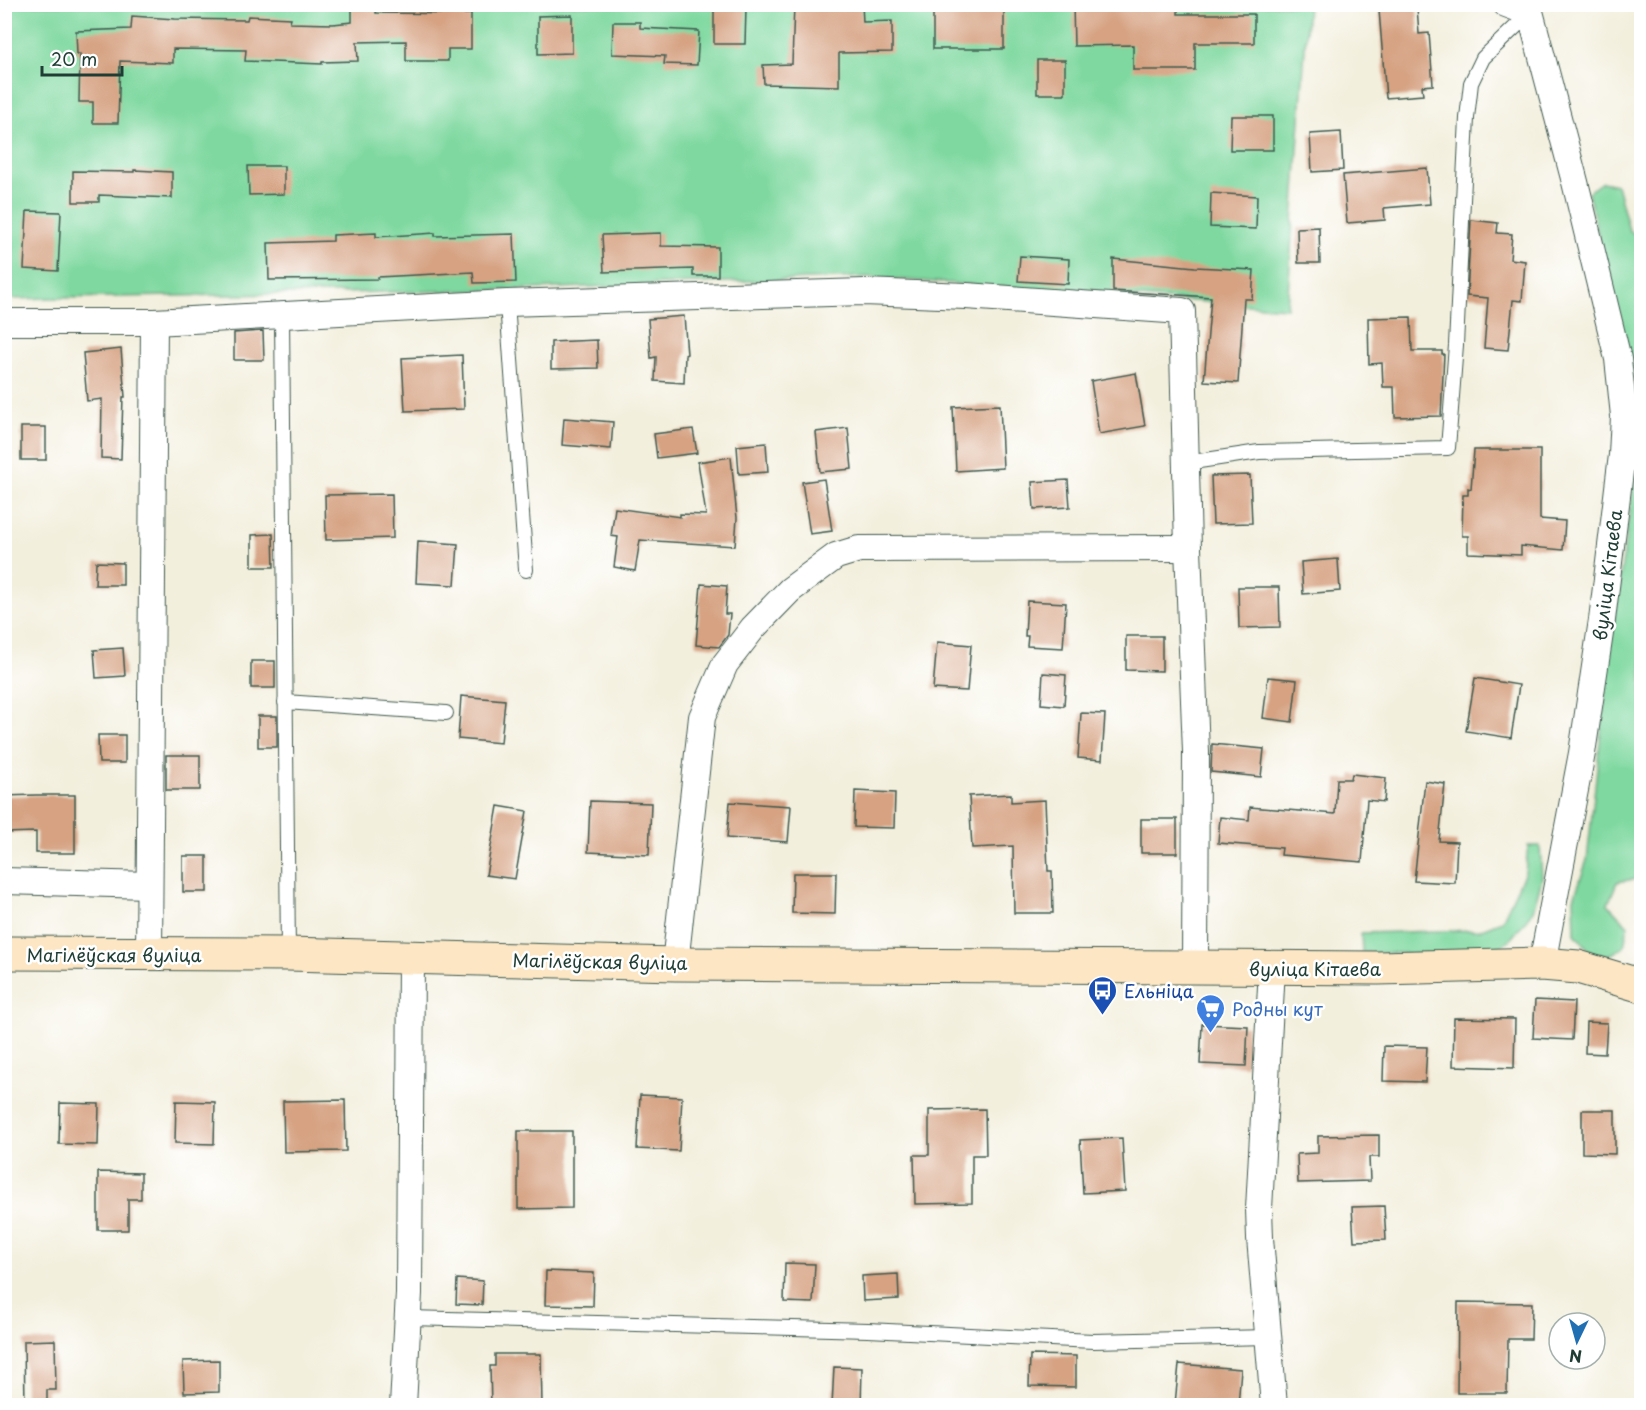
<svg xmlns="http://www.w3.org/2000/svg" width="1646" height="1410" viewBox="0 0 1646 1410" font-family="'Playpen Sans',sans-serif">
	<rect width="100%" height="100%" fill="#fff"/>
	<filter id="ink" filterUnits="userSpaceOnUse"><feTurbulence type="fractalNoise" baseFrequency=".0167" numOctaves="2"/><feDisplacementMap in="SourceGraphic" scale="12" xChannelSelector="R" yChannelSelector="G"/><feConvolveMatrix kernelMatrix="1 2 1 2 8 2 1 2 1" color-interpolation-filters="sRGB"/></filter>
	<filter id="wash" filterUnits="userSpaceOnUse"><feTurbulence type="fractalNoise" baseFrequency=".008" numOctaves="4" result="noise"/><feDisplacementMap in="SourceGraphic" scale="24" xChannelSelector="R" yChannelSelector="G"/><feGaussianBlur stdDeviation="1.35" result="paint"/><feColorMatrix in="noise" values="0 0 0 0 0 0 0 0 0 0 0 0 0 0 0 0 0 1.4 0 .05"/><feComposite in="paint" operator="in"/></filter>
	<g filter="url(#wash)">
		<rect width="100%" height="100%" fill="#f3efdd"/>
		<g fill="#7ed89f" stroke="#4e8a6a" stroke-width="1.5">
			<polygon points="4,5 1308,5 1287,308 867,277 505,290 5,299"/>
			<polygon points="1602,182 1617,185 1629,230 1642,239 1642,878 1617,882 1608,904 1628,926 1624,946 1612,954 1595,957 1575,934 1574,898 1587,860 1610,648 1641,434 1639,384 1623,338 1588,192"/>
			<polygon points="1528,846 1540,846 1542,878 1533,911 1510,940 1487,956 1362,952 1361,933 1479,930 1502,921 1525,872"/>
		</g>
		<g id="blocks">
			<g fill="#d6a282">
				<polygon points="794,4 862,4 863,22 892,21 892,52 839,53 839,86 764,84 763,65 792,64"/>
				<polygon points="1073,4 1178,4 1178,14 1254,14 1254,43 1195,43 1195,70 1133,70 1133,45 1074,46"/>
				<polygon points="1417,7 1419,34 1429,33 1433,85 1422,86 1423,95 1386,98 1379,10"/>
				<polygon points="376,8 376,13 471,14 471,49 448,49 448,61 406,61 406,41 357,42 358,61 322,62 322,64 245,61 246,50 173,49 173,63 120,61 118,123 93,123 93,102 79,102 80,54 77,54 76,31 131,29 132,16 175,19 247,20 248,16 291,18 290,23 333,24 352,22 352,9"/>
				<polygon points="714,8 746,8 745,44 714,44"/>
				<polygon points="979,8 1004,8 1004,49 933,49 933,11 979,10"/>
				<polygon points="572,15 572,53 538,54 538,16"/>
				<polygon points="613,22 640,22 640,28 699,31 697,65 664,64 665,56 612,54"/>
				<rect x="1037" y="60" width="28" height="34"/>
				<polygon points="1231,116 1273,116 1273,150 1230,150"/>
				<polygon points="1341,132 1343,170 1312,172 1310,134"/>
				<polygon points="248,166 284,166 284,194 249,195"/>
				<polygon points="1427,168 1430,204 1384,208 1385,220 1347,223 1343,175"/>
				<polygon points="134,170 172,172 172,198 99,195 99,202 73,202 73,171 134,172"/>
				<polygon points="1211,193 1257,196 1256,229 1210,227"/>
				<polygon points="27,211 61,212 58,271 24,269"/>
				<polygon points="1471,220 1498,223 1497,233 1512,234 1510,259 1525,261 1522,301 1513,300 1508,350 1484,348 1488,298 1467,296"/>
				<polygon points="1319,227 1320,263 1298,263 1297,228"/>
				<polygon points="376,233 376,237 435,233 435,236 514,234 516,282 474,283 473,272 378,277 378,279 269,280 268,243 333,241 333,235"/>
				<polygon points="661,233 661,246 718,247 718,276 693,276 693,269 604,272 602,235"/>
				<polygon points="1020,256 1069,259 1068,284 1018,281"/>
				<polygon points="1113,259 1195,267 1254,270 1252,299 1244,299 1238,383 1204,381 1211,297 1113,291"/>
				<polygon points="684,316 687,354 685,355 684,383 655,381 656,357 651,358 648,319"/>
				<polygon points="1411,317 1412,351 1442,351 1442,354 1444,354 1441,416 1395,417 1394,387 1383,387 1382,363 1369,364 1368,318"/>
				<polygon points="263,331 264,360 234,360 234,333"/>
				<polygon points="597,340 598,368 551,369 551,342"/>
				<polygon points="121,349 125,397 123,397 121,459 101,458 102,399 87,401 83,353"/>
				<polygon points="462,355 464,409 405,411 402,358"/>
				<polygon points="1136,373 1145,426 1099,434 1091,381"/>
				<polygon points="1000,405 1003,468 956,471 953,407"/>
				<polygon points="564,418 613,422 611,449 562,445"/>
				<rect x="21" y="427" width="25" height="33"/>
				<polygon points="848,428 852,469 820,472 816,432"/>
				<polygon points="693,429 697,453 657,458 654,434"/>
				<polygon points="766,443 768,472 739,474 737,446"/>
				<polygon points="1474,450 1540,450 1540,519 1565,521 1563,550 1521,546 1521,555 1468,553 1468,536 1462,536 1463,495 1468,495 1468,488 1471,489"/>
				<polygon points="731,457 737,518 735,546 640,540 635,571 614,567 618,537 611,536 615,508 680,517 680,514 706,515 698,462"/>
				<polygon points="1250,475 1252,523 1213,524 1211,476"/>
				<polygon points="824,479 832,531 810,534 802,482"/>
				<polygon points="1068,480 1070,507 1034,509 1032,482"/>
				<polygon points="392,494 393,538 326,540 325,495"/>
				<polygon points="273,534 274,567 252,567 252,535"/>
				<polygon points="418,541 458,544 455,585 416,583"/>
				<polygon points="1338,559 1340,591 1303,594 1301,562"/>
				<polygon points="96,562 123,563 123,585 95,585"/>
				<polygon points="701,584 727,586 725,614 730,614 728,635 719,647 696,645"/>
				<polygon points="1238,587 1279,587 1280,627 1239,628"/>
				<polygon points="1027,601 1066,603 1063,648 1027,646 1028,636 1025,636"/>
				<polygon points="1126,636 1162,636 1162,671 1126,670"/>
				<polygon points="937,642 971,645 967,691 933,689"/>
				<polygon points="123,648 125,676 96,678 94,650"/>
				<rect x="251" y="661" width="24" height="27"/>
				<polygon points="1043,673 1066,675 1064,706 1041,704"/>
				<polygon points="1268,677 1297,680 1292,722 1263,718"/>
				<polygon points="1475,678 1519,685 1511,738 1466,731"/>
				<polygon points="461,696 505,700 501,743 458,739"/>
				<polygon points="1081,713 1105,714 1102,760 1078,758"/>
				<rect x="258" y="716" width="19" height="31"/>
				<polygon points="98,735 125,735 125,763 99,763"/>
				<polygon points="1212,744 1264,749 1261,777 1211,772"/>
				<rect x="166" y="755" width="34" height="35"/>
				<polygon points="1352,774 1386,778 1384,802 1367,800 1362,862 1281,855 1282,848 1218,843 1220,817 1249,820 1250,807 1335,814 1337,779 1351,779"/>
				<polygon points="1425,781 1445,784 1439,841 1457,842 1455,883 1414,881"/>
				<polygon points="855,791 895,793 894,828 854,827"/>
				<polygon points="1011,794 1011,802 1045,800 1048,871 1052,871 1053,913 1014,913 1013,846 972,848 969,796"/>
				<polygon points="36,795 75,795 75,853 36,853 36,832 4,833 4,796"/>
				<polygon points="590,801 651,803 649,855 588,852"/>
				<polygon points="730,802 791,806 788,842 727,838"/>
				<polygon points="498,806 527,811 515,879 486,875"/>
				<rect x="1141" y="819" width="36" height="34"/>
				<rect x="183" y="856" width="24" height="36"/>
				<polygon points="793,873 836,873 835,914 792,913"/>
				<polygon points="1535,1000 1574,1002 1572,1040 1533,1038"/>
				<polygon points="1454,1018 1515,1019 1514,1068 1453,1066"/>
				<polygon points="1586,1022 1607,1023 1605,1054 1585,1053"/>
				<polygon points="1202,1024 1248,1026 1246,1066 1200,1064"/>
				<polygon points="1384,1046 1427,1047 1425,1082 1383,1081"/>
				<polygon points="640,1095 682,1097 679,1151 637,1149"/>
				<polygon points="345,1100 346,1151 284,1152 283,1101"/>
				<polygon points="176,1101 215,1102 214,1144 175,1143"/>
				<polygon points="60,1103 99,1104 98,1145 59,1144"/>
				<polygon points="985,1109 986,1155 972,1155 972,1203 915,1204 914,1155 929,1155 929,1110"/>
				<polygon points="1582,1110 1615,1110 1615,1154 1582,1153"/>
				<polygon points="518,1131 572,1131 572,1208 518,1209"/>
				<polygon points="1379,1135 1379,1157 1369,1157 1370,1181 1298,1183 1297,1154 1318,1153 1318,1136"/>
				<polygon points="1122,1138 1125,1191 1083,1193 1080,1140"/>
				<polygon points="98,1172 141,1173 141,1199 128,1199 128,1230 98,1230"/>
				<polygon points="1384,1206 1386,1240 1354,1241 1352,1207"/>
				<polygon points="785,1263 815,1264 813,1303 784,1302"/>
				<polygon points="546,1271 594,1273 593,1306 545,1305"/>
				<polygon points="898,1274 899,1299 863,1301 862,1276"/>
				<polygon points="457,1279 483,1281 482,1305 456,1304"/>
				<polygon points="1458,1302 1532,1303 1531,1339 1508,1339 1507,1393 1457,1393"/>
				<polygon points="55,1340 56,1390 47,1390 47,1406 25,1406 24,1341"/>
				<polygon points="495,1354 541,1354 542,1406 491,1406 490,1366 495,1366"/>
				<polygon points="1030,1355 1076,1356 1076,1387 1029,1386"/>
				<polygon points="219,1360 219,1392 184,1393 183,1361"/>
				<polygon points="1179,1364 1241,1369 1238,1406 1175,1404"/>
				<polygon points="834,1367 862,1368 861,1406 832,1406"/>
			</g>
		</g>
	</g>
	<g filter="url(#ink)">
		<use href="#blocks" fill-opacity="0" stroke="#3f584d" stroke-width="1.5"/>
		<g fill="none" stroke-linecap="round" stroke-linejoin="round">
			<defs>
				<g id="service">
					<polyline points="507,303 526,570"/>
					<polyline points="282,316 288,954"/>
					<polyline points="1186,463 1259,452 1448,448 1456,345 1467,118 1471,83 1483,58 1530,13"/>
					<polyline points="285,702 446,713"/>
					<polyline points="408,1318 868,1330 1093,1341 1269,1337"/>
				</g>
				<g id="minor">
					<polyline points="1506,4 1530,13"/>
					<polyline points="1528,4 1575,182 1618,359 1624,416 1622,455 1602,620 1582,753 1542,964"/>
					<polyline points="4,322 154,322 507,303 864,292 966,296 1182,311 1188,548 1196,752 1195,967"/>
					<polyline points="4,881 149,885"/>
					<polyline points="149,955 154,322"/>
					<polyline points="675,964 702,717 725,664 753,628 790,590 836,556 859,549 1188,548"/>
					<polyline points="1272,968 1259,1209 1260,1238 1274,1406"/>
					<polyline points="403,1406 409,1293 411,956"/>
				</g>
				<polyline id="secondary" points="4,953 288,954 675,964 1378,968 1542,964 1578,967 1642,986"/>
			</defs>
			<use href="#service" stroke="#3f584d" stroke-width="16"/>
			<use href="#minor" stroke="#3f584d" stroke-width="28"/>
			<use href="#secondary" stroke="#3f584d" stroke-width="35"/>
			<use href="#service" stroke="#fff" stroke-width="14"/>
			<use href="#minor" stroke="#fff" stroke-width="26"/>
			<use href="#secondary" stroke="#fce6c4" stroke-width="33"/>
		</g>
	</g>
	<defs>
		<symbol id="bus-pin" viewBox="-11 -11 22 30"><path d="M0 17L-7.5 6A9.5 9.5 0 1 1 7.5 6Z" fill="#1a4fb4" stroke="#fff"/><path d="M-5-6H5V4H4V6H2V4H-2V6H-4V4H-5ZM-3.5-4V0h7V-4ZM-3.5 1.2v1.5H-2V1.2ZM2 1.2v1.5H3.5V1.2Z" fill="#fff"/></symbol>
		<symbol id="supermarket-pin" viewBox="-11 -11 22 30"><path d="M0 17L-7.5 6A9.5 9.5 0 1 1 7.5 6Z" fill="#3f7fe0" stroke="#fff"/><path d="M-6-5.5h2.5l.6 2H6L4.5 2H-2.5L-4.4-4H-6ZM-1.5 3.2a1.3 1.3 0 1 0 .1 0ZM3 3.2a1.3 1.3 0 1 0 .1 0Z" fill="#fff"/></symbol>
	</defs>
	<g fill-rule="evenodd">
		<use href="#bus-pin" x="1086" y="974" width="33" height="45"/>
		<use href="#supermarket-pin" x="1194" y="992" width="33" height="45"/>
	</g>
	<g text-anchor="middle" dominant-baseline="central" stroke-width="5" stroke-linejoin="round" paint-order="stroke">
		<g font-size="18" fill="#1f3d34" stroke="#fff">
			<text transform="translate(1607 575) rotate(-83)">вуліца Кітаева</text>
			<text x="114" y="954">Магілёўская вуліца</text>
			<text transform="translate(600 961) rotate(1)">Магілёўская вуліца</text>
			<text x="1315" y="968">вуліца Кітаева</text>
		</g>
		<g font-size="18" fill="#164399" stroke="#fff" text-anchor="start">
			<text x="1124" y="990">Ельніца</text>
		</g>
		<g font-size="18" fill="#366cbe" stroke="#fff" text-anchor="start">
			<text x="1232" y="1008">Родны кут</text>
		</g>
	</g>
	<rect width="1646" height="1410" fill="none" stroke="#fff" stroke-width="24"/>
	<g transform="translate(1577 1341) rotate(185)"><circle r="28" fill="#ffffff" stroke="#a5b1ae" stroke-width="1.5"/>
	<path d="M0-4.5L10 22L0 15L-10 22Z" fill="#1f6fb2"/>
	<text y="-9" font-size="16" font-weight="bold" text-anchor="middle" fill="#1f3d34">N</text>
	</g>
	<path d="M42 66v9h80v-9" fill="none" stroke="#1f3d34" stroke-width="3"/>
	<text x="51" y="66" font-size="18" fill="#1f3d34" stroke="#ffffff" stroke-width="4.5" paint-order="stroke">20 m</text>
</svg>
